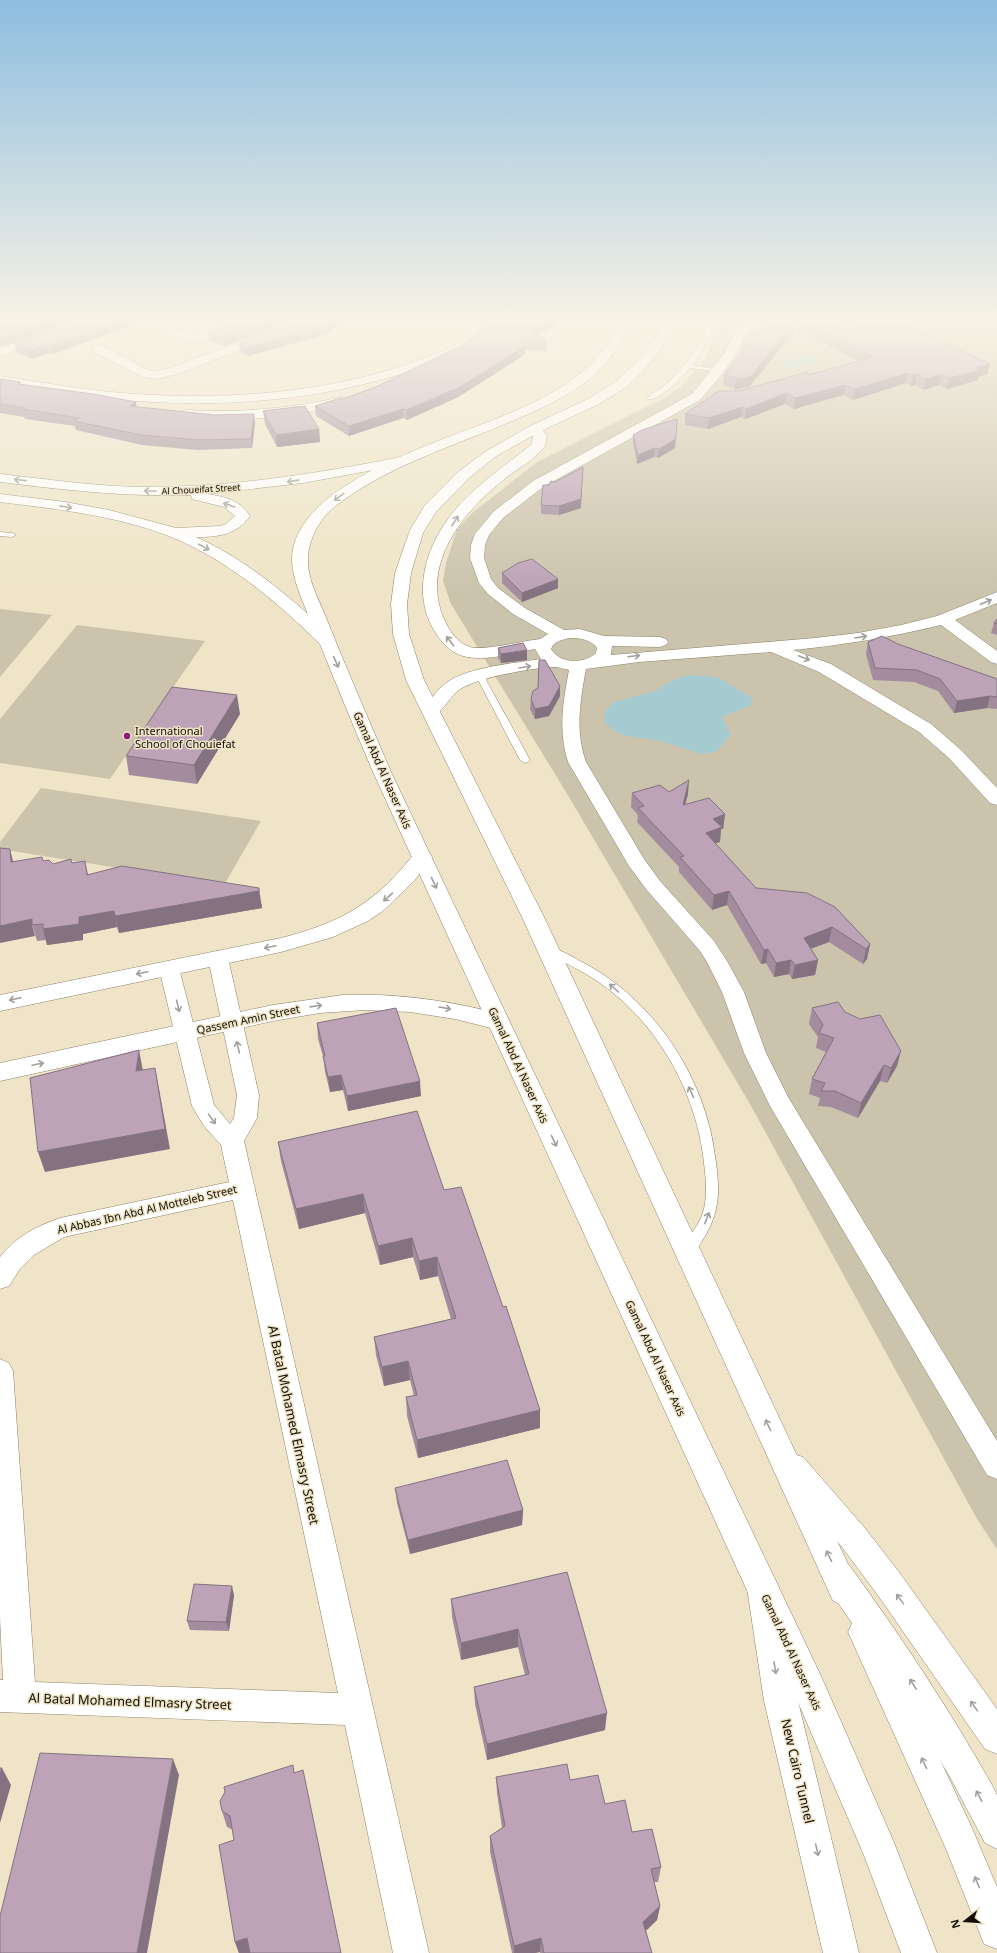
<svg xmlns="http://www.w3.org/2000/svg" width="997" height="1953" viewBox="0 0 997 1953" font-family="'Noto Sans',sans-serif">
	<rect width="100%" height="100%" fill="#efe4c7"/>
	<g fill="#ccc3ac">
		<polygon points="720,318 997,318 997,1549 977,1519 750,1104 566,792 451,604 443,581 446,563 457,529 471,514 537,462 664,398 682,386 707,356"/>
		<polygon points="0,609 52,615 0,677"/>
		<polygon points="77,625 205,641 110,779 0,763 0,719"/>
		<polygon points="41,788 261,821 224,885 0,849 0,842"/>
	</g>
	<g fill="#a5cbd1">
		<polygon points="809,354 821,361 802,365 799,369 781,366 785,361"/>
		<polygon points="688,675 717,677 751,697 752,705 722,717 731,734 717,751 701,754 657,740 630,737 616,732 604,722 605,712 613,702 655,691 671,681"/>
	</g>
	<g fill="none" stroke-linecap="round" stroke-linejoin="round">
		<defs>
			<g id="lane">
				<polygon points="672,318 716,318 708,340 705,342 702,340 708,323"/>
				<path d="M700 344 705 345 693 365 720 370V372L690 368C683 377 660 401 648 399V397C671 383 685 366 700 344Z"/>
				<polygon points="0,532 12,533 16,535 12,537 0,536"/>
				<polygon points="480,673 484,676 530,760 528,762 525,763 520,760 476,676"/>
				<path d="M550 947C561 950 571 956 580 961 653 998 705 1076 715 1156 720 1189 721 1212 702 1241 697 1248 693 1258 682 1255L680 1251C688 1236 700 1226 704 1209 708 1191 705 1172 703 1155 694 1087 654 1019 597 981 581 970 564 962 546 954L545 951 546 948Z"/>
			</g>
			<g id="street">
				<path d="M145 318H159L178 330 191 334 205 332 234 323 240 326 238 328C209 339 192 347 163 330 157 327 149 324 145 318Z"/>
				<polygon points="302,318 318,318 317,320 178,374 156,379 143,377 94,352 92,349 94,346 102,346 150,371 156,371 170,368"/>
				<path d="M492 318H504C486 344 451 357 422 367 323 402 215 409 111 399 74 396 37 389 0 384V376C37 382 74 388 111 392 210 401 316 396 411 363 440 353 471 341 492 318Z"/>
				<path d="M746 318H792L787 321 754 327 744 337 737 353 722 374 700 400 543 487 503 518 489 535 485 545 484 558 491 579 498 588 525 608 564 630 580 629 604 636 660 637 666 639 668 642 666 645 660 647 612 646 611 655 815 638 858 633 901 625 937 616 997 592V603L955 620 997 651V664L991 662 941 625C892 637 843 645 793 650L831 664 931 724 961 750 997 788V805L990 803 949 758 919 732 819 672 771 652 639 662 586 669C580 701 575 731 586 762L644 859 660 881 714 941 727 961 744 992 766 1053 788 1097 997 1441V1479L987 1475 770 1106 744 1053 722 992 707 962 700 951 646 889 629 866 568 762C558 731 563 702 569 670 564 669 559 667 554 667 532 668 481 677 462 688 447 696 443 719 425 715L422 711C429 701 437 690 446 683 467 667 516 663 541 659L535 649C513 653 485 662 463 656 452 653 444 645 437 635 412 599 423 553 448 519 470 488 503 468 532 444L533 436 528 429 530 426H540L547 436 545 446C535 460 515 470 502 481 463 512 420 565 444 619 449 630 457 643 470 647 483 651 524 641 540 639L548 634 513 614 488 594 479 583 470 558 471 545 475 534 493 512 533 481 692 394 725 353 733 336 745 323ZM569 638C579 638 591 639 597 648L596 653C585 664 559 664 551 649 554 641 562 640 569 638Z"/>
				<polygon points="42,334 46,336 48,338 46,340 0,356 0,348"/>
				<path d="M342 397 348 401 346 404C299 415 250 422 202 419 195 418 183 420 179 414L185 410C238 413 290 409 342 397Z"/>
				<path d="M218 951 225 953 228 958 259 1095 257 1118 244 1141 429 1953H393L345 1725 0 1712V1680H3L0 1618V1359L9 1363 13 1371 35 1682 338 1693 233 1200 64 1237 34 1255 20 1269 9 1286 0 1289V1257C15 1237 37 1226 60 1218L229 1182 221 1145 204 1126 192 1106 159 968 162 963 169 961 176 963 179 968 214 1105 230 1124 234 1118 237 1095 208 958 211 953Z"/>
			</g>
			<g id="secondary">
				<path d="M401 457 406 458 408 461 406 464 303 483 207 494C225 497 240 500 250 516 237 535 218 537 196 537 248 560 292 599 333 637L335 641 333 645 327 646 321 645C276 601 226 558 166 535 113 515 56 509 0 502V494L65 502 109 510 176 528 220 526 226 524 235 516 224 507 192 499 191 495C126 497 64 490 0 482V474C46 479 92 486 139 487 228 488 315 474 401 457Z"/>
				<path d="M422 851 429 853 432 857 414 881 384 910 368 921 333 937 281 952 0 1011V995L281 938C343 922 375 903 415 853Z"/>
				<path d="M343 995C399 993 453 1001 507 1016L510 1022 507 1028 499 1030 455 1019 410 1012 365 1010 320 1013 273 1021 0 1081V1063L273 1005Z"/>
				<polygon points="793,1454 803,1457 864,1527 899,1572 997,1709 997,1754 985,1749 877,1594 842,1547 783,1477 778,1467 783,1457"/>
			</g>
			<g id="primary">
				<path d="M621 318H633C621 342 609 365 587 381 565 398 538 410 512 421 461 443 407 460 360 489 348 497 333 506 324 517 315 529 308 544 308 559 307 578 318 598 325 615 346 668 369 720 391 772L821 1676 893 1840 937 1953H901L863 1853 797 1700 373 772C353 725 333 677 314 629 306 608 293 584 292 561 290 484 446 440 503 416 529 405 556 393 578 375 599 360 610 341 621 318Z"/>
				<polygon points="669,318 681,318 655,357 641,373 625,388 599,404 539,432 495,457 469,478 436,512 423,533 411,573 407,604 409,634 424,680 544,917 855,1579 860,1590 855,1601 844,1605 833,1601 522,917 406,680 393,634 391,604 395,573 410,530 425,505 458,472 485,452 530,426 590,398 615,382 639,360"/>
				<polygon points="864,1616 875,1621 972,1828 997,1887 997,1949 984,1944 946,1849 848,1632 853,1621"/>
			</g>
			<g id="highway">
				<path d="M838 1561 849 1565C901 1636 949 1709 992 1785L997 1795V1849L985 1843 950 1777 911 1712 870 1649 827 1587 822 1576 827 1565Z"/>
				<polygon points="763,1573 774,1577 779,1588 798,1701 859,1953 823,1953 764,1701 747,1588 752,1577"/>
			</g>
		</defs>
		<use href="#lane" stroke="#8d8268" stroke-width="1"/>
		<use href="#street" stroke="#8d8268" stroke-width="1"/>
		<use href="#secondary" stroke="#8d8268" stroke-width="1"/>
		<use href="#primary" stroke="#8d8268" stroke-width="1"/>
		<use href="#highway" stroke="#8d8268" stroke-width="1"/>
		<use href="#lane" fill="#fff" fill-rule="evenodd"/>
		<use href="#street" fill="#fff" fill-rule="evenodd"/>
		<use href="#secondary" fill="#fff" fill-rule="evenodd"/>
		<use href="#primary" fill="#fff" fill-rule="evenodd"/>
		<use href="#highway" fill="#fff" fill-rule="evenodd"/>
	</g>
	<g fill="#a28c9e">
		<polygon points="0,318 83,318 2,346 0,345"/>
		<polygon points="244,318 297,318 224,346 209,340 208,332 243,321"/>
		<polygon points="304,318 346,318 327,334 248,356 240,351 239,343"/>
		<polygon points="795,318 891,318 987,374 978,377 978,380 947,389 939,385 924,390 915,385 911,386 906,383 853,400 843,395 794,409 785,404 745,419 741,417 708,429 685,425 685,414 739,391 808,375 859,361 798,330 798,326 795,324 794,331 750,386 735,390 735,388 723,385 724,375 741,354 741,349 795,321"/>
		<polygon points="498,319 556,325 538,335 547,342 547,351 526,350 523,356 458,397 407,420 403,418 349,436 316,416 315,406 343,399 378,386 463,346"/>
		<polygon points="146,320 53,354 48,353 32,359 16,352 15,344"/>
		<polygon points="0,379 20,382 21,384 136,402 136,407 255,424 252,448 198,450 142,445 76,430 75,426 25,419 24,417 0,413"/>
		<polygon points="263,411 319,429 320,442 277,447 265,424"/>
		<polygon points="633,435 675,448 658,458 654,457 637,464 633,443"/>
		<polygon points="541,505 581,508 559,515 541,514"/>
		<polygon points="502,573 558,588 522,602 502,583"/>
		<polygon points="997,619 997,635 991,633 994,623"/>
		<polygon points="868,642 898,644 997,679 997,709 987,708 954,713 938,691 914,682 873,680 866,654"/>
		<polygon points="498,648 527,660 501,663 498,658"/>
		<polygon points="560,696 549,716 535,719 530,709 531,699"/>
		<polygon points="240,714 197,784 129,775 126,756"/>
		<polygon points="632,793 688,794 685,805 725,814 723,829 721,829 720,842 715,843 756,888 870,944 867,959 863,964 829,942 811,949 818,960 815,975 792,979 789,974 774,977 766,963 761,964 727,905 712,910 679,872 679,867 637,822 638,815 631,807"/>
		<polygon points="13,861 43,861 53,864 72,863 85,861 88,874 262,904 262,908 119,933 117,927 83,934 83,940 47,945 46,940 37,941"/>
		<polygon points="812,1008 845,1012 897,1066 887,1083 880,1081 858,1118 831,1107 818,1106 820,1098 809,1094 812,1079 826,1052 816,1048 818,1037 809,1024"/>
		<polygon points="317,1023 421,1096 348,1111 343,1090 330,1092 325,1072 323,1056 318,1039"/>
		<polygon points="278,1142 444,1190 503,1307 540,1410 540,1428 418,1458 407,1416 406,1397 414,1396 410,1380 384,1386 376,1355 374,1337 451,1319 438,1276 420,1280 413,1257 380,1265 365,1213 299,1229 281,1161"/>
		<polygon points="395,1488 523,1510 522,1525 410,1554 397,1503"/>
		<polygon points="567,1572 605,1730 487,1760 475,1704 474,1687 525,1675 518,1647 461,1660 452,1617 451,1599"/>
		<polygon points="234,1595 229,1631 190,1630 187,1621"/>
		<polygon points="293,1765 250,1953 239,1953 235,1942 234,1840 233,1830 227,1827 222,1811"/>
		<polygon points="496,1777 570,1780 605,1804 632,1832 661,1867 658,1882 654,1882 660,1906 657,1920 646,1931 652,1953 540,1953 540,1952 535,1953 512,1953 490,1852 490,1836 502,1828 497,1793"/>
	</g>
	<g fill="#847281">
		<polygon points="58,318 83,318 2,346 0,338"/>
		<polygon points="129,318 146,318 146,320 53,354 52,346"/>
		<polygon points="275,318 297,318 224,346 223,338"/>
		<polygon points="336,318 346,318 327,334 248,356 247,348"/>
		<polygon points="552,318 562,318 556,325 530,339 530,330"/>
		<polygon points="795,321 794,331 750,386 735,390 736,380 751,376"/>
		<polygon points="526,341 526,350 523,356 458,397 407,420 406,410"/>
		<polygon points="47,345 48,353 32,359 30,351"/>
		<polygon points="990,364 987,374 978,377 978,380 947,389 949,378 975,368"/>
		<polygon points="908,373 906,383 853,400 854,389"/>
		<polygon points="917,374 915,385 911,386 913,375"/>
		<polygon points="941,375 939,385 924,390 926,379"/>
		<polygon points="845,385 843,395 794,409 795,398"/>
		<polygon points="787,393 785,404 745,419 746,409"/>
		<polygon points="136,402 137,411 130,406"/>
		<polygon points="742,407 741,417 708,429 709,418"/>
		<polygon points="403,409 403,418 349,436 349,426"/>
		<polygon points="254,414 255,424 252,448 251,439"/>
		<polygon points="319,429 320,442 277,447 276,435"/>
		<polygon points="676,439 675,448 658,458 659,449"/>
		<polygon points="655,448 654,457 637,464 638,455"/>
		<polygon points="583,467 581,508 559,515 559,506"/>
		<polygon points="558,579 558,588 522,602 522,593"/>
		<polygon points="527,650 527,660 501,663 501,654"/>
		<polygon points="560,686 560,696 549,716 535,719 535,709"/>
		<polygon points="237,695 240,714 197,784 194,765"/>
		<polygon points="990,696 987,708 954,713 957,701"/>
		<polygon points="689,780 688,794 681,819 683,805"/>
		<polygon points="725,814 723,829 721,829 720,842 704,847 706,833 713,819"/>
		<polygon points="10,849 14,865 11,862"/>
		<polygon points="259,888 262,908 119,933 115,916"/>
		<polygon points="729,891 727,905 712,910 714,895"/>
		<polygon points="114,911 117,927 83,934 83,940 47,945 43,929 79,917"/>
		<polygon points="32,919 32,925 35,936 0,943 0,926"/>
		<polygon points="832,927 829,942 801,952 804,938"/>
		<polygon points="870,944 867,959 863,964 866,949"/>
		<polygon points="768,949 766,963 761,964 764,950"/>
		<polygon points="791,960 789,974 774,977 776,963"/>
		<polygon points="818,960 815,975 792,979 795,965"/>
		<polygon points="139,1050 143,1071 136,1071"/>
		<polygon points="901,1051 897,1066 887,1083 891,1068"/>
		<polygon points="884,1065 880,1081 858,1118 861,1103"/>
		<polygon points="155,1068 159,1089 170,1149 45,1172 38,1152"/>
		<polygon points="341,1075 343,1090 330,1092 328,1077"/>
		<polygon points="420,1081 421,1096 348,1111 347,1096"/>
		<polygon points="363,1194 365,1213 299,1229 296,1209"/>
		<polygon points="412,1238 413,1257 380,1265 378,1246"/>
		<polygon points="437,1257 438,1276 420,1280 419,1261"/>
		<polygon points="408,1361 410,1380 384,1386 382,1367"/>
		<polygon points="540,1410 540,1428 418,1458 417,1440"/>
		<polygon points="523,1510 522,1525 410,1554 408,1540"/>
		<polygon points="232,1586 234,1595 229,1631 226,1622"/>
		<polygon points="518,1629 518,1647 461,1660 461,1643"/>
		<polygon points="607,1713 605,1730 487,1760 487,1744"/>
		<polygon points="173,1759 179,1775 147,1953 137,1953"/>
		<polygon points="2,1768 11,1785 0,1823 0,1775"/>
		<polygon points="660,1906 657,1920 640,1936 643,1922"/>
		<polygon points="247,1938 252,1952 250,1953 239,1953 235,1942"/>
		<polygon points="541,1938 540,1952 535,1953 514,1953 514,1946"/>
	</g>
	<g fill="#bca3b8" stroke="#847281">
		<polygon points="0,318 58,318 0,338"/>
		<polygon points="90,318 129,318 52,346 47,345 30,351 15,344"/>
		<polygon points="244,318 275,318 223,338 208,332 243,321"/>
		<polygon points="304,318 336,318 326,326 247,348 239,343"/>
		<polygon points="498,318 552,318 530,330 547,342 526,341 524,347 458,388 406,410 403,409 349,426 315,406 341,398 343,399 378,386 456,348 464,346 463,344"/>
		<polygon points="806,318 835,318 858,327 865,323 862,320 859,318 891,318 990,364 975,368 980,370 949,378 941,375 926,379 917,374 913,375 908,373 854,389 845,385 795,398 787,393 746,409 742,407 709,418 685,414 719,391 739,391 807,372 808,375 873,357 799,320 806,319"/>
		<polygon points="795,321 751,376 736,380 739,378 724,375 744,350 741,349 756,331"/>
		<polygon points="0,379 20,382 18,384 93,394 136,402 130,406 214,415 254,414 251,439 197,440 141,435 74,421 79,418 23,409 25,408 0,404"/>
		<polygon points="305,406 319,429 276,435 263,411"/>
		<polygon points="677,419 676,439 659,449 655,448 638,455 633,435 642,430"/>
		<polygon points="583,467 581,499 559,506 541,505 543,485 549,485 551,481 555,482"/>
		<polygon points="532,559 558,579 522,593 502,573 518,563"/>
		<polygon points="997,619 997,624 994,623"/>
		<polygon points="882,636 898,644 997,679 997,697 990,696 957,701 940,679 917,670 875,668 868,642"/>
		<polygon points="523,643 527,650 501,654 498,648"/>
		<polygon points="539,660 545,660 560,686 549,706 535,709 531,699 533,691 538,688"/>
		<polygon points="172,687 237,695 194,765 126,756"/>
		<polygon points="689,780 683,805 709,798 725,814 713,819 722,827 706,833 756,888 807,893 835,907 870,944 866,949 832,927 804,938 818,960 795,965 791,960 776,963 768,949 764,950 729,891 714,895 680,857 684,856 638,808 644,806 632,793 660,785 669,792"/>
		<polygon points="0,848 10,849 11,862 42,857 43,861 49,860 53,864 71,859 72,863 85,861 87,875 122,866 259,888 259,891 115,916 114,911 79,917 79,924 43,929 43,924 32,925 32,919 0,926"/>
		<polygon points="838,1002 845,1012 860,1019 880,1015 901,1051 891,1068 884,1065 861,1103 835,1091 821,1091 825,1083 812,1079 834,1038 819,1033 823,1025 812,1008"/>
		<polygon points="396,1008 420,1081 347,1096 341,1075 328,1077 323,1056 325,1056 317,1023"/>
		<polygon points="139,1050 136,1071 155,1068 165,1129 38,1152 30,1078"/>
		<polygon points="417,1111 444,1190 461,1187 503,1307 506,1306 540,1410 417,1440 406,1397 417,1395 408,1361 382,1367 374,1337 456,1318 437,1257 419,1261 412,1238 378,1246 363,1194 296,1209 278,1142"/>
		<polygon points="507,1460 523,1510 408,1540 395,1488"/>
		<polygon points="567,1572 607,1713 487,1744 474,1687 529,1674 518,1629 461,1643 451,1599"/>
		<polygon points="194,1584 232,1586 226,1622 187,1621"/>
		<polygon points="40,1753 173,1759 137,1953 0,1953 0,1916"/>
		<polygon points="567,1764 570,1780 598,1775 605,1804 625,1800 632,1832 652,1829 661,1867 651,1869 660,1906 643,1922 652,1953 544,1953 541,1938 514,1946 490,1836 505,1826 496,1777"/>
		<polygon points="293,1765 294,1773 303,1770 341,1953 250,1953 247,1938 235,1942 219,1845 234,1840 230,1816 222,1811 220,1801 225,1792 224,1787"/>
		<polygon points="0,1768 2,1768 0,1775"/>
	</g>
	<defs><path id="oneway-shaft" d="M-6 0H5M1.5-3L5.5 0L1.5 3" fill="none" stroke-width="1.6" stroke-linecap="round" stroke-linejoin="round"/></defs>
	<g stroke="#a19f9b">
		<use href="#oneway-shaft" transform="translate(20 480) rotate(-174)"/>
		<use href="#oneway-shaft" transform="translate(293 481) rotate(172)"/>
		<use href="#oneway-shaft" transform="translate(150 491) rotate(180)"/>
		<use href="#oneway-shaft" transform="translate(339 497) rotate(143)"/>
		<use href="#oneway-shaft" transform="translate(229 505) rotate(-161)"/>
		<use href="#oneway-shaft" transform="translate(66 507) rotate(11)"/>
		<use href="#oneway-shaft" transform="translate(455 521) rotate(-58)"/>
		<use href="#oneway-shaft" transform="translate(204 547) rotate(28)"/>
		<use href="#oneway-shaft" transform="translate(986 602) rotate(-23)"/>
		<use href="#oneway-shaft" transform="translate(861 637) rotate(-10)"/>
		<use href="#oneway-shaft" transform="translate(450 641) rotate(-128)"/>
		<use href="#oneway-shaft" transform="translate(634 656) rotate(-7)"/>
		<use href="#oneway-shaft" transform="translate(804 658) rotate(21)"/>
		<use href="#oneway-shaft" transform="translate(336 662) rotate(66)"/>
		<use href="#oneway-shaft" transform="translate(525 667) rotate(-9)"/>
		<use href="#oneway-shaft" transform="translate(434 883) rotate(65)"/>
		<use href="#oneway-shaft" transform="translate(388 897) rotate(139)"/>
		<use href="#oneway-shaft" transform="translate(270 947) rotate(168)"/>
		<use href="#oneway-shaft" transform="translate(142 973) rotate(168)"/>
		<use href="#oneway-shaft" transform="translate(614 988) rotate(-138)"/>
		<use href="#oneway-shaft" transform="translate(15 999) rotate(168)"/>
		<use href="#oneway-shaft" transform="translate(178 1006) rotate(76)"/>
		<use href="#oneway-shaft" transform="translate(316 1006) rotate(-8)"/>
		<use href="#oneway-shaft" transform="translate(445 1008) rotate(10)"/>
		<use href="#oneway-shaft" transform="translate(238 1047) rotate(-103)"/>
		<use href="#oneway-shaft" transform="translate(38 1064) rotate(-12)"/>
		<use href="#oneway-shaft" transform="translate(691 1092) rotate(-115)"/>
		<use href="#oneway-shaft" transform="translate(212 1119) rotate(54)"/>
		<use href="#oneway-shaft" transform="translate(554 1141) rotate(65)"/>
		<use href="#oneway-shaft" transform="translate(707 1218) rotate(-69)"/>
		<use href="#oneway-shaft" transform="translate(768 1425) rotate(-115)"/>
		<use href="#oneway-shaft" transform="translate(829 1556) rotate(-115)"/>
		<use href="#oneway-shaft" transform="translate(900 1599) rotate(-126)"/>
		<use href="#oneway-shaft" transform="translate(775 1668) rotate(80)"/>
		<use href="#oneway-shaft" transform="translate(913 1684) rotate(-122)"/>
		<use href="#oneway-shaft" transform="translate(974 1706) rotate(-125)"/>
		<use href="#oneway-shaft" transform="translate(924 1763) rotate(-115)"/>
		<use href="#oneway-shaft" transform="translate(979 1796) rotate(-118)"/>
		<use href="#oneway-shaft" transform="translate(817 1850) rotate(77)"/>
		<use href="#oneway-shaft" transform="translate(977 1882) rotate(-112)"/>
	</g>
	<linearGradient id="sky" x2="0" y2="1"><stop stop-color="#8dbddf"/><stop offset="0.54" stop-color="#f8f3e6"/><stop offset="1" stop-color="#f8f3e6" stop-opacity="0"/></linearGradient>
	<rect width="997" height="592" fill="url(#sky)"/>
	<circle fill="#8f1d7d" stroke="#efe4c7" stroke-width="1.5" cx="127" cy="736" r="4"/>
	<g text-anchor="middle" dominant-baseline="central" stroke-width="3" stroke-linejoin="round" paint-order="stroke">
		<g font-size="9" fill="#130f06" stroke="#efe4c7">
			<text transform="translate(201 489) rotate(-3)">Al Choueifat Street</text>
		</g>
		<g font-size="11" fill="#130f06" stroke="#efe4c7" text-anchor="start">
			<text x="135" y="730">International<tspan x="135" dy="13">School of Chouiefat</tspan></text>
		</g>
		<g font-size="11" fill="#130f06" stroke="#efe4c7">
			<text transform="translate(383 770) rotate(66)">Gamal Abd Al Naser Axis</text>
			<text transform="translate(248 1019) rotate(-12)">Qassem Amin Street</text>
			<text transform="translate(519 1065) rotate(65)">Gamal Abd Al Naser Axis</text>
			<text transform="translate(147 1209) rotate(-13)">Al Abbas Ibn Abd Al Motteleb Street</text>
			<text transform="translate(656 1358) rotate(65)">Gamal Abd Al Naser Axis</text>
			<text transform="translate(792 1652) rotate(65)">Gamal Abd Al Naser Axis</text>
		</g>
		<g font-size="13" fill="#130f06" stroke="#efe4c7">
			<text transform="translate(294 1425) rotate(78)">Al Batal Mohamed Elmasry Street</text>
			<text transform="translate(130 1701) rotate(2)">Al Batal Mohamed Elmasry Street</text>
			<text transform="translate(798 1771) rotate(77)">New Cairo Tunnel</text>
		</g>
	</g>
	<g transform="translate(965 1921) rotate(253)" stroke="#efe4c7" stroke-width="3" paint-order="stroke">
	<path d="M0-3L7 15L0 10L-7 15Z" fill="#130f06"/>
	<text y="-6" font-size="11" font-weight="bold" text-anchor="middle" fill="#130f06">N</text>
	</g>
</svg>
